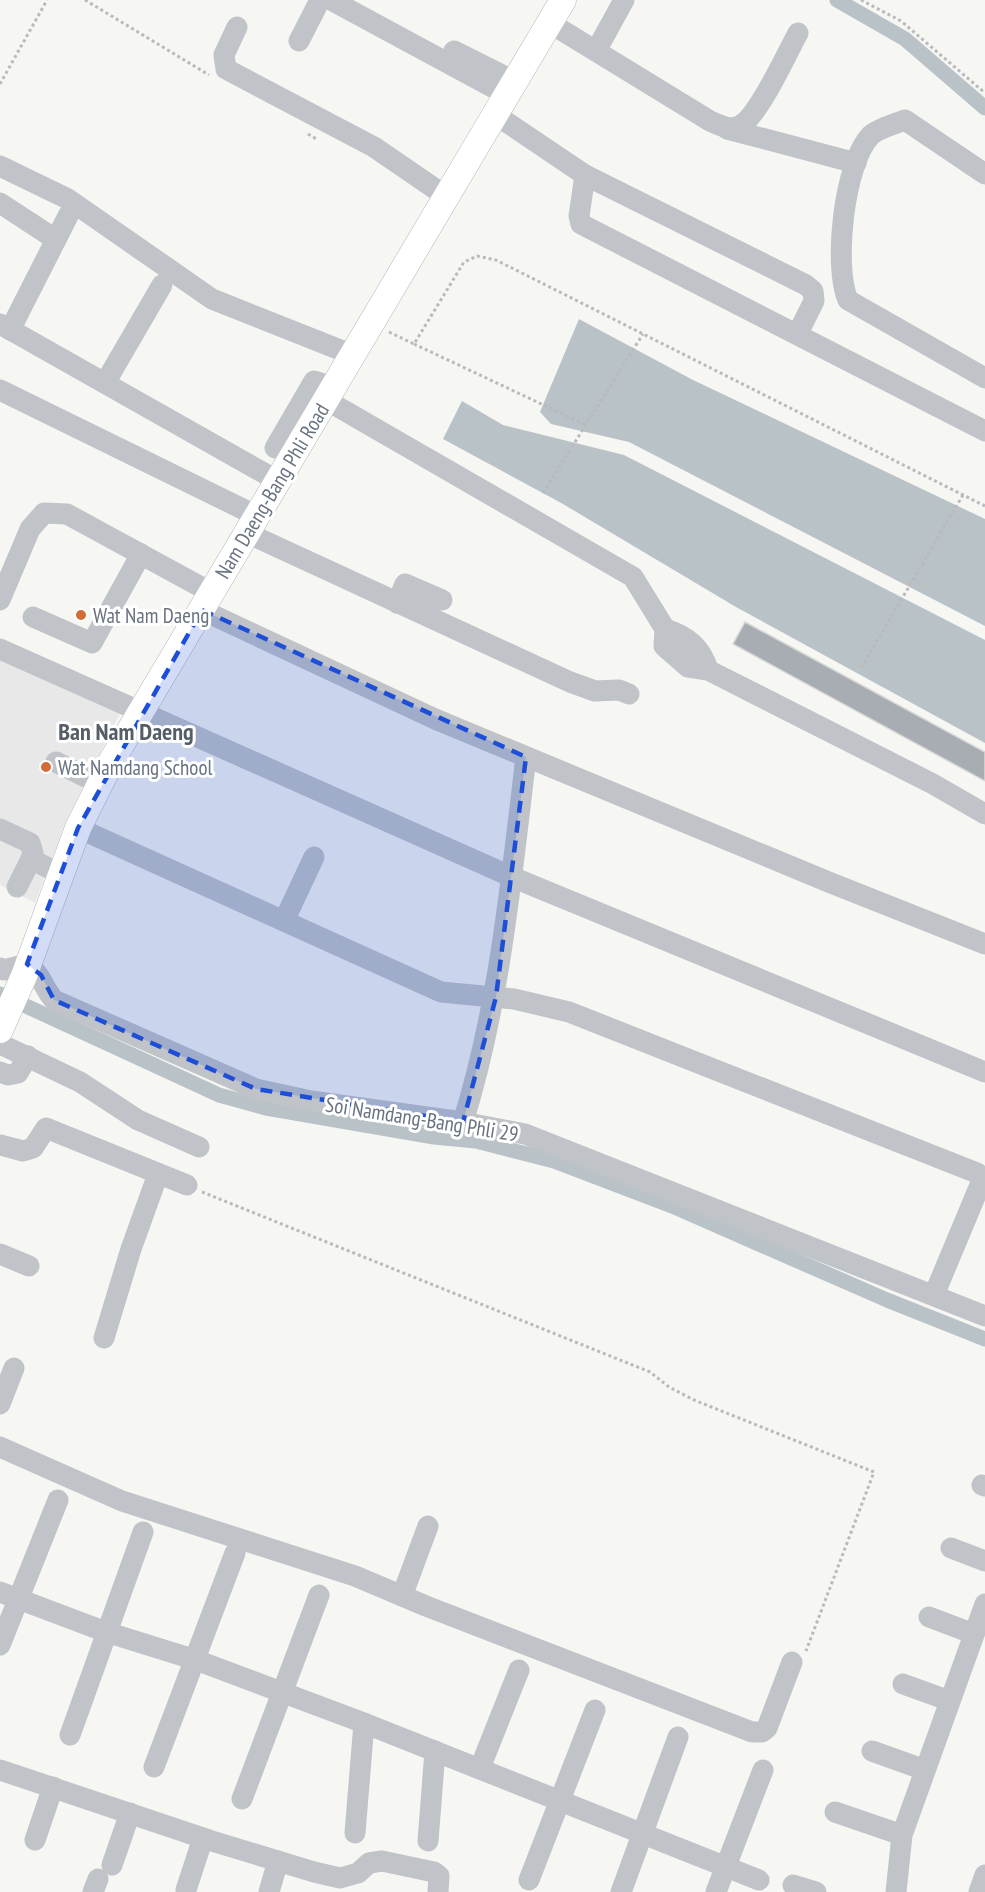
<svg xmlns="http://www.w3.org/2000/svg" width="985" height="1892" viewBox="0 0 985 1892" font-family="'PT Sans Narrow',sans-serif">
	<rect width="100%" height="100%" fill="#f6f6f3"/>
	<polygon fill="#e7e8e7" points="0,660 120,713 66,821 35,903 0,885"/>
	<g fill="#b9c2c7">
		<polygon points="579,319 693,380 985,519 985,626 629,442 551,424 540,412"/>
		<polygon points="462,401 503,425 624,455 985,640 985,743 736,607 563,504 443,439"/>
	</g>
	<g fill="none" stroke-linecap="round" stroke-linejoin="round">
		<g stroke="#b9c2c7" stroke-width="15">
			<polyline points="837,0 905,39 985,108"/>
			<polyline points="0,994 219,1095 266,1108 434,1137 476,1141 554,1161 672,1206 887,1300 985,1339"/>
		</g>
	</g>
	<polygon fill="#a8adb3" stroke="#d7d8d6" stroke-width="1.5" points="745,622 985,752 985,781 733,644"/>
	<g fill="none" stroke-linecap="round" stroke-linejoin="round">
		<defs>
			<polyline id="major" points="0,1030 24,976 78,828 111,762 563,0"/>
		</defs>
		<use href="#major" stroke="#b4b7bb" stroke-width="27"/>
		<g stroke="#b8babd" stroke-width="3" stroke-dasharray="3 3" stroke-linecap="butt">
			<polyline points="85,0 209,75"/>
			<polyline points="861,0 901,21 985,93"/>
			<polyline points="0,84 47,0"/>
			<polyline points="308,134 318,140"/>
			<polyline points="389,332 414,344 464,262 477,256 496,260 985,506"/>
			<polyline points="414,344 586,425"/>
			<polyline points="543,493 643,334"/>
			<polyline points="861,668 963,495"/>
			<polyline points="202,1192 650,1372 669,1387 694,1400 874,1472 806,1651"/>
		</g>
		<g stroke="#c0c3c7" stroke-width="21">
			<polyline points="331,0 507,95"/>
			<path d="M550 23 710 121C721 126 731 131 741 125 759 115 787 53 798 33"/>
			<polyline points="237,27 224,55 226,69 374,147 447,197"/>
			<polyline points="299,41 320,0"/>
			<polyline points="454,51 516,82"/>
			<polyline points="596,51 624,0"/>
			<polyline points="496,115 585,175 579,216 581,224 985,431"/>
			<polyline points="727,129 856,163"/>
			<polyline points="0,166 68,199 212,299 353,355"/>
			<path d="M985 174 905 120C895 124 879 128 871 135 844 162 833 266 848 300L985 378"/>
			<polyline points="585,175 806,285 813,291 814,301 798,333"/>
			<polyline points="0,203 55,239"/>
			<polyline points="0,324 278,481"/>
			<polyline points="10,330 69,214"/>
			<polyline points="105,383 162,285"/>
			<polyline points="0,390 257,516"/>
			<polyline points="326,400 633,577 665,629 664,646 688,667 708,670 933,784 985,814"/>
			<polyline points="275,448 314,381 334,387"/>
			<polyline points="247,533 570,682 595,691 619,690 629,694"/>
			<polyline points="0,600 30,529 44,513 67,514 212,593"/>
			<polyline points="397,603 405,584 442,600"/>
			<polyline points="202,610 435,719 831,883 985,944"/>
			<polyline points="33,617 92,643 141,554"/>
			<path d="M665 629C686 635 702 648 708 670"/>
			<polyline points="0,649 512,877 985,1072"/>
			<polyline points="56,762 100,784"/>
			<polyline points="78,828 441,992 514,999 569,1012 977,1173 982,1177 980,1185 934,1295"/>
			<polyline points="0,829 30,843 33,853 31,859 60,874"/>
			<polyline points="17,887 31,859"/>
			<polyline points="284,921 314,857"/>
			<path d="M0 968 4 970 27 964C42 974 43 988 54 1000L256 1089 311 1101 463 1122 525 1134 985 1316"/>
			<polyline points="0,1044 80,1082 138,1120 199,1147"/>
			<polyline points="0,1072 8,1075 18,1073 28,1056"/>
			<path d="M463 1122C500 1003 511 880 526 757"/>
			<polyline points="0,1145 23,1151 33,1148 46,1128 187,1185"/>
			<polyline points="0,1254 29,1266"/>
			<polyline points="104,1338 131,1249 158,1174"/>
			<polyline points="0,1404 14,1368"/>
			<polyline points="0,1447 122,1501 355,1576 426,1606 752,1732 762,1732 767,1728 792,1662"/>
			<polyline points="982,1485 985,1486"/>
			<polyline points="951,1548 985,1561"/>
			<polyline points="0,1592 106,1632 196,1660 364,1723 759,1880"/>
			<polyline points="402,1596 428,1526"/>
			<polyline points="929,1617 974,1634"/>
			<polyline points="0,1645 58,1500"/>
			<polyline points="903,1684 950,1701"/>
			<polyline points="70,1735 143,1532"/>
			<polyline points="872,1751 925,1770"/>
			<polyline points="154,1767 235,1553"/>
			<polyline points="480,1768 519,1670"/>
			<polyline points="0,1770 212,1841 314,1872 340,1878 358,1873 369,1863 382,1861 434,1872 439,1876 438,1892"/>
			<polyline points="242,1799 319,1595"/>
			<polyline points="835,1812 902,1835"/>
			<polyline points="355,1833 364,1723"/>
			<polyline points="35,1840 53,1787"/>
			<polyline points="428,1841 435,1751"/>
			<polyline points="112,1865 130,1813"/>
			<polyline points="529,1880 595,1710"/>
			<polyline points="793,1885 816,1892"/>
			<polyline points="186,1890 203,1838"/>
			<polyline points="93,1892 98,1879"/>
			<polyline points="269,1892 278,1861"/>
			<polyline points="621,1892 678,1737"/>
			<polyline points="716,1892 763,1770"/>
			<polyline points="896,1892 902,1835 985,1604"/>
			<polyline points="979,1892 985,1875"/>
		</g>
		<use href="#major" stroke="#fff" stroke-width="26"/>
	</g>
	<path fill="#1d4ed8" fill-opacity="0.2" stroke="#1d4ed8" stroke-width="4.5" stroke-dasharray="12 8" stroke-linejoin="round" d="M202 610 526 757 496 997 463 1122 256 1089 54 1000 41 975 27 964 78 828Z"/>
	<g fill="#d16d39" stroke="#fff" stroke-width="2">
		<circle cx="81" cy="615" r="6"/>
		<circle cx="46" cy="767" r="6"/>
	</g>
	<g text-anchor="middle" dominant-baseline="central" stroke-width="6" stroke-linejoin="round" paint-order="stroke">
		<g font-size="21" fill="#687381" stroke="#fff">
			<text transform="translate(272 491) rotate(-59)">Nam Daeng-Bang Phli Road</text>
			<text transform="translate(422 1119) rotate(9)">Soi Namdang-Bang Phli 29</text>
		</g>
		<g font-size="21" fill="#687381" stroke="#fff" text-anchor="start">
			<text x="93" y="615">Wat Nam Daeng</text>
			<text x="58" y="767">Wat Namdang School</text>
		</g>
		<g font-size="24" font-weight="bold" fill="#555d67" stroke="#fff">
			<text x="126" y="731">Ban Nam Daeng</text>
		</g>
	</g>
</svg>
